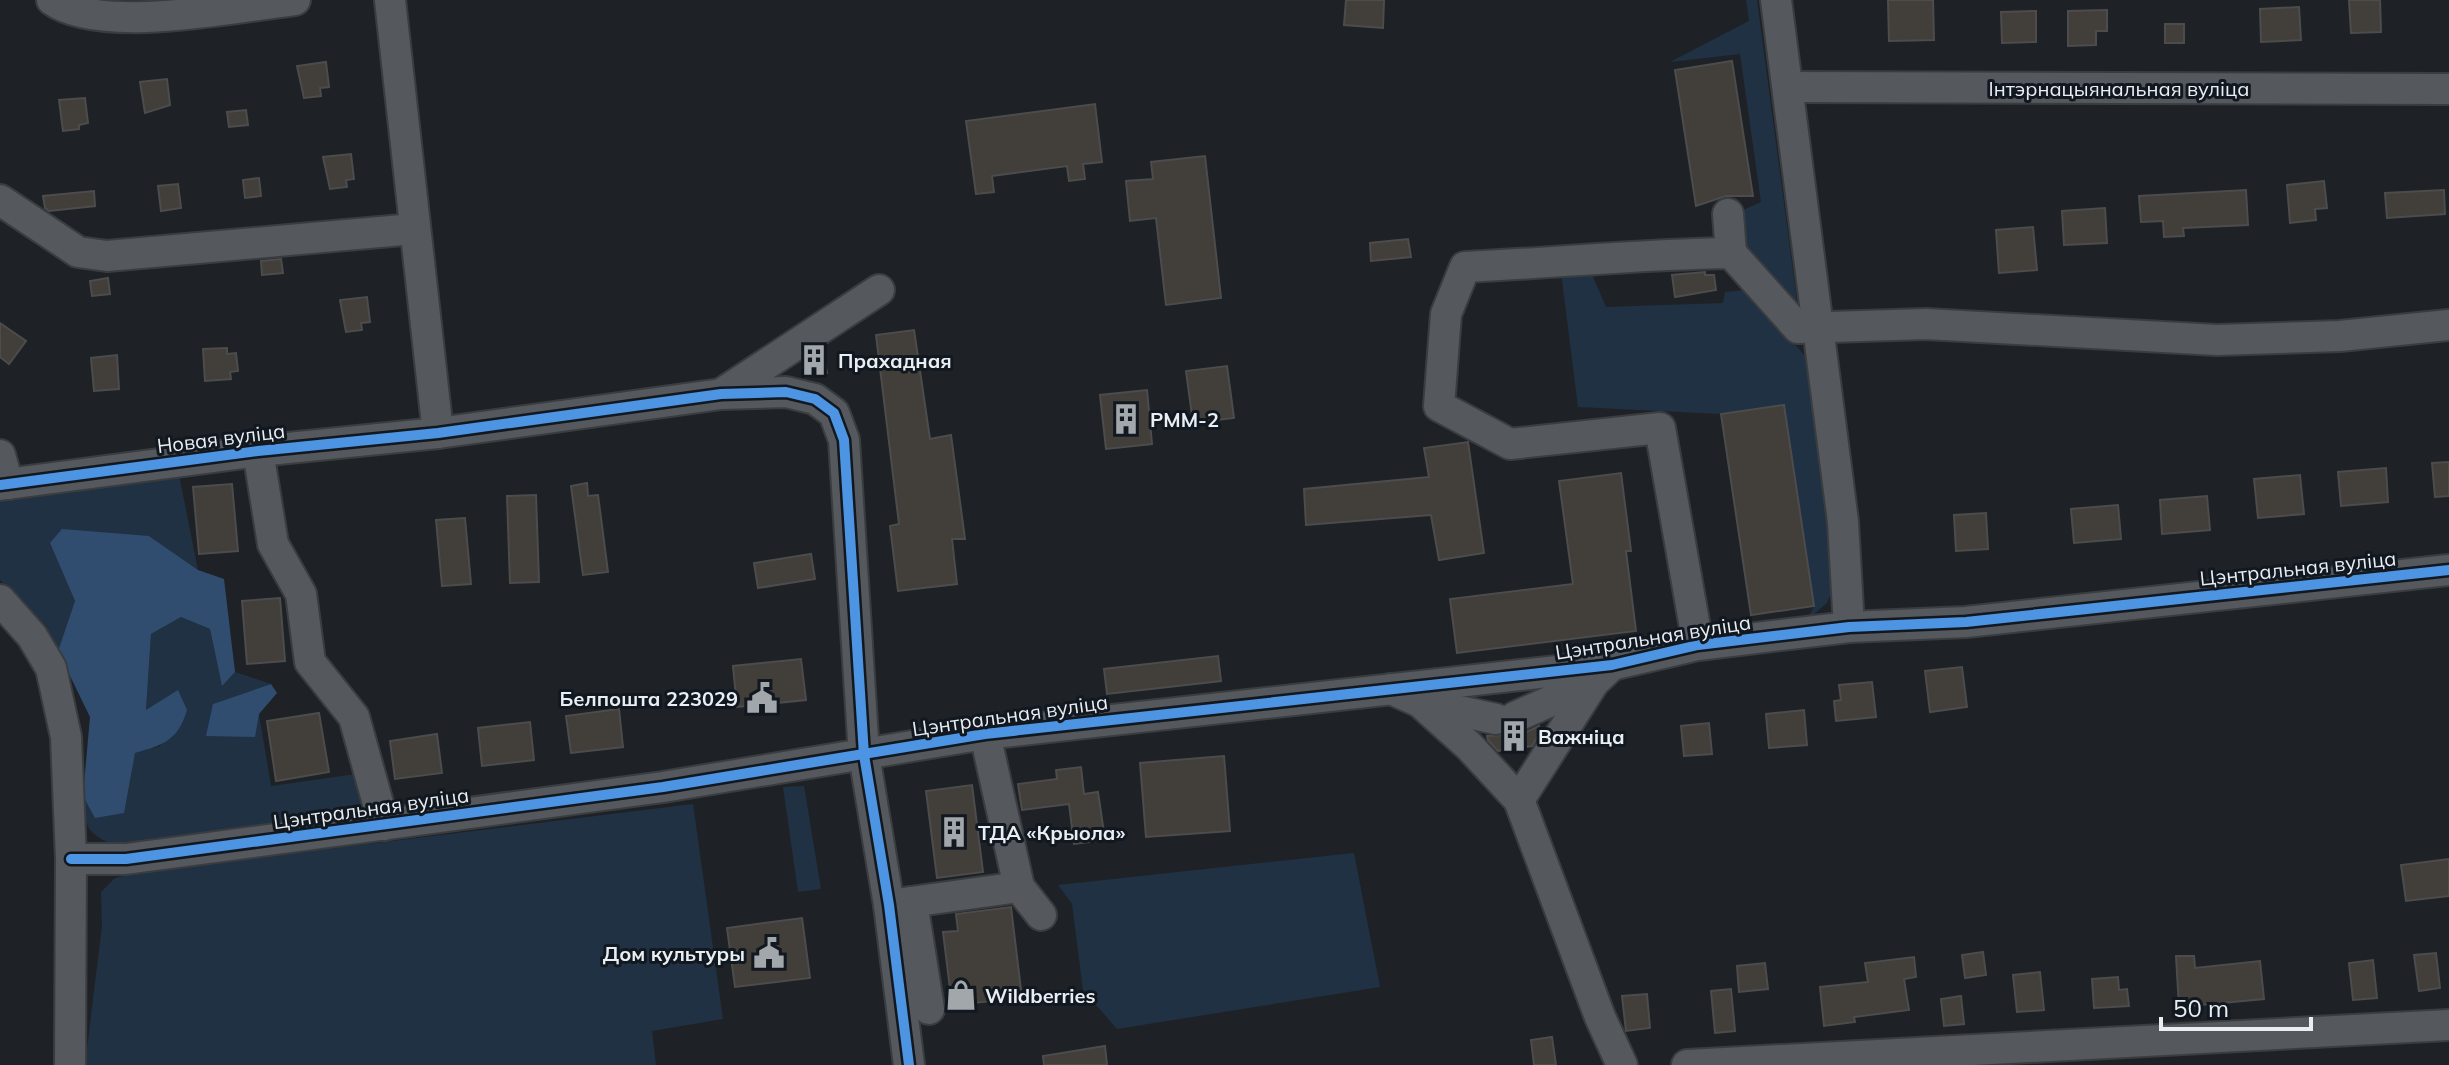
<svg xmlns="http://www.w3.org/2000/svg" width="2449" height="1065" viewBox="0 0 2449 1065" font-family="Mulish,sans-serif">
	<rect width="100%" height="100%" fill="#1e2226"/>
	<g fill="#203143">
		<polygon points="1746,0 1757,0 1799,316 1743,252 1743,210 1761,202 1740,54 1670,62 1749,21"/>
		<polygon points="1590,270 1606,307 1723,303 1725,292 1746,290 1807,358 1835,584 1827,603 1808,619 1814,606 1784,405 1721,414 1578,407 1561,272"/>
		<polygon points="179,475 198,570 149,536 50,543 75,601 58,651 46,626 0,580 0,497"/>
		<path d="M181 617 210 629 222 685 235 672 271 684 213 704 259 714 271 786 356 774 361 804 357 813 118 847C88 834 84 829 83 796L96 818 135 753 161 746 146 711 151 634Z"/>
		<polygon points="804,786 821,889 798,892 783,787"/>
		<polygon points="693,804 723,1019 652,1031 656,1065 85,1065 102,926 101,892 115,878 139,872"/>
		<polygon points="1354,853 1380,987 1117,1029 1083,990 1072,904 1058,885"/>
	</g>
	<g fill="#304d70">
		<path d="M62 529 149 536 198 570 224 579 235 672 222 686 210 629 181 617 151 634 146 710 178 690 187 710C178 740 164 745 135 753L124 813 95 818 83 796 90 717 58 651 75 601 50 543Z"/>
		<polygon points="271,684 277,693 259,714 255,737 206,736 213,704"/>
	</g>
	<g fill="#423e39" stroke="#4c4c4c" stroke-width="2">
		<polygon points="1346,0 1384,0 1383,28 1344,25"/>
		<polygon points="1888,0 1933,0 1934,40 1889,41"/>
		<polygon points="2349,0 2380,0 2381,32 2351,33"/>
		<polygon points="2299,7 2301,40 2261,42 2260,9"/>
		<polygon points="2107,10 2107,31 2096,31 2096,45 2068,46 2068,11"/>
		<polygon points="2036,11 2036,42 2002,43 2001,12"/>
		<rect x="2165" y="24" width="19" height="19"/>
		<polygon points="1732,61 1753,196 1726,196 1696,206 1675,70"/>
		<polygon points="326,62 329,87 320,88 321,96 304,98 297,66"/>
		<polygon points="167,79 170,105 145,113 140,82"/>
		<polygon points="85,98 88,123 79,125 79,129 63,131 59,100"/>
		<polygon points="1095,104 1102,162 1083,164 1085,179 1069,181 1067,166 992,176 994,192 976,194 966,121"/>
		<polygon points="246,110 248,125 229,127 227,112"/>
		<polygon points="351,154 354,179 346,180 347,187 330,189 323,157"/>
		<polygon points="1205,156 1221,298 1166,305 1156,218 1130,221 1126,181 1153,179 1151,162"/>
		<polygon points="259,178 261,196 245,198 243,180"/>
		<polygon points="2324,181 2327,208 2315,209 2316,220 2290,223 2287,185"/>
		<polygon points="178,184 181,208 161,211 158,186"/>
		<polygon points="2246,190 2248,225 2183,228 2184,236 2164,237 2163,221 2141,222 2139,196"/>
		<polygon points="2444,190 2445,214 2387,218 2385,193"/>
		<polygon points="94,191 95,206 49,211 45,208 43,196"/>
		<polygon points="2105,208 2107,243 2064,245 2062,211"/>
		<polygon points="2033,227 2037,270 1999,273 1996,230"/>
		<polygon points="1408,239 1411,257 1371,261 1370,243"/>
		<polygon points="281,259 283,273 262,275 261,261"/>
		<polygon points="1705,272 1705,275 1714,275 1716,290 1675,297 1672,275"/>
		<polygon points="108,278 110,294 92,296 90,281"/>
		<polygon points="367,297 370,322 361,323 362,330 346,332 340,300"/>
		<polygon points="0,323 26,341 9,364 0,357"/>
		<polygon points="914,330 930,439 951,435 965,539 952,539 957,584 898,591 890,526 899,524 876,335"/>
		<polygon points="227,348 227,354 236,353 238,371 230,372 231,379 205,381 203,349"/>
		<polygon points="823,349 827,373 806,377 803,362"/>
		<polygon points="117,355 119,389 94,391 91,358"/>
		<polygon points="1227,366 1234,418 1193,423 1186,371"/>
		<polygon points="1147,390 1152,444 1106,449 1100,395"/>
		<polygon points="1784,405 1814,606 1751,615 1721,414"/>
		<polygon points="1468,442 1484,553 1439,560 1431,515 1306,525 1304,489 1429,477 1424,448"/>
		<polygon points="2449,462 2449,496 2435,497 2432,463"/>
		<polygon points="2386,468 2388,502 2341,506 2338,472"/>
		<polygon points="1621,473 1631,551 1626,551 1636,631 1457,653 1450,599 1573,584 1559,481"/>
		<polygon points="2300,475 2304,514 2258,518 2254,479"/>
		<polygon points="587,483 588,496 598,495 608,572 583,575 571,486"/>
		<polygon points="232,484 238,551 199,554 193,487"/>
		<polygon points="536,495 539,582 510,583 507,496"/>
		<polygon points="2207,496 2210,530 2162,534 2160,500"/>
		<polygon points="2118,505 2121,539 2074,543 2071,509"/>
		<polygon points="1986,513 1988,549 1956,551 1954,515"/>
		<polygon points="465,518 471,584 442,586 436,520"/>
		<polygon points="811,554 815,579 758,588 754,563"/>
		<polygon points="280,598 285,661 247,664 242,601"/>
		<polygon points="1218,656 1221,681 1107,694 1104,669"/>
		<polygon points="801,659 806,700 737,707 733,666"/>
		<polygon points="1962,667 1967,707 1930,712 1925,671"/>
		<polygon points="1872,682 1876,717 1836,721 1834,701 1841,700 1839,685"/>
		<polygon points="619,709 623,747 571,753 566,716"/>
		<polygon points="1804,710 1807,745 1769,748 1766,714"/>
		<polygon points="319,713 329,772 276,781 267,721"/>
		<polygon points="530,722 534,760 482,766 478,728"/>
		<polygon points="1709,723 1712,754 1684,756 1681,726"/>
		<polygon points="1539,726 1540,733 1532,746 1498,751 1488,740 1487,736 1522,734"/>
		<polygon points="437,734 442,773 395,779 390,741"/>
		<polygon points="1224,756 1230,831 1146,837 1140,763"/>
		<polygon points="1081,767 1084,794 1098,792 1105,840 1074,844 1069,804 1022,810 1018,784 1057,779 1056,770"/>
		<polygon points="972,785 983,872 937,878 926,791"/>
		<polygon points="2449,859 2449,896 2406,901 2401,865"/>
		<polygon points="1011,907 1022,998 952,1005 943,932 958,931 956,914"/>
		<polygon points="802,918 810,978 735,987 727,928"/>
		<polygon points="1983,952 1986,975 1965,978 1962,955"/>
		<polygon points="2436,953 2440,988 2419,991 2414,955"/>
		<polygon points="2176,956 2194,956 2195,968 2260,961 2264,999 2179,1007"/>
		<polygon points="1914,957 1916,977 1904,979 1909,1010 1854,1017 1855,1022 1824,1026 1820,987 1868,982 1865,963"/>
		<polygon points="2373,960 2377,998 2353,1000 2349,963"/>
		<polygon points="1765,963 1768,989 1739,992 1737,966"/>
		<polygon points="2040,972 2044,1010 2017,1012 2013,975"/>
		<polygon points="2118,977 2119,990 2127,989 2129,1006 2094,1008 2092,979"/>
		<polygon points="1731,989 1735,1031 1715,1033 1711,991"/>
		<polygon points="1647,994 1650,1028 1626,1031 1622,996"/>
		<polygon points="1961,996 1964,1024 1944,1026 1941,999"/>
		<polygon points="1552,1037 1556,1065 1534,1065 1531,1040"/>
		<polygon points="1105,1046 1107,1065 1044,1065 1043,1056"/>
	</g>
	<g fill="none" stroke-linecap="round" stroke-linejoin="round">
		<defs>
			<g id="minor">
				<path d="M52 0C100 35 236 7 295 0"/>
				<polyline points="390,0 438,433"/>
				<polyline points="1776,0 1843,522 1849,627"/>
				<polyline points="1789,87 2449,89"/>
				<polyline points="0,200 78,252 107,256 414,229"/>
				<polyline points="1728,214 1731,253"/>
				<polyline points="721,394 879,290"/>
				<polyline points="258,451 273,544 301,594 310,662 354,717 384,825"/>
				<polyline points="0,455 8,484"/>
				<polyline points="0,485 258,451 438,433 721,394 786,392 815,399 834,413 844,440 864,755 889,905 909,1065"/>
				<polyline points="0,600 32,636 51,668 66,737 71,859 70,1065"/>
				<path d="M1698 645 1660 428 1510 444 1439 406 1446 314 1465 267C1554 263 1642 254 1731 253L1798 328 1926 324 2217 340 2340 336 2449 325"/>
				<polyline points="1391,689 1420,702 1469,746 1519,800 1600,1017 1622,1065"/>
				<polyline points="1422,703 1496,719"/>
				<polyline points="1515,717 1593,682"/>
				<polyline points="1519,800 1594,682 1612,665"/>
				<polyline points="71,859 126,859 663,787 985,734 1612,665 1698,645 1849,627 1966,622 2449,570"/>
				<polyline points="1019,887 1041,915"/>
				<polyline points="912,902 929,1009"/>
				<polyline points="889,905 1019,887 985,734"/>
				<polyline points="1687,1065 2449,1025"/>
			</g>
		</defs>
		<use href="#minor" stroke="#3a3d40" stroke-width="34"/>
		<use href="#minor" stroke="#55585c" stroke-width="30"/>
		<defs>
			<g id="cycleway">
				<polyline points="0,485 258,451 438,433 721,394 786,392 815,399 834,413 844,440 864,755 889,905 909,1065"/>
				<polyline points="71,859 126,859 663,787 985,734 1612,665 1698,645 1849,627 1966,622 2449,570"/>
			</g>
		</defs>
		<use href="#cycleway" stroke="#121820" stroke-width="15"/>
		<use href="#cycleway" stroke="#4d94e3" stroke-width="10"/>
	</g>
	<defs>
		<symbol id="building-bare" viewBox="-9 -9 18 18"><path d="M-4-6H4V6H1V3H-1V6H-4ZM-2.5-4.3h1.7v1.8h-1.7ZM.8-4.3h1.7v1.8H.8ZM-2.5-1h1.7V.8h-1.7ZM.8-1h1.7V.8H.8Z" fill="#a2a7ab" stroke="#121820" stroke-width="2.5" paint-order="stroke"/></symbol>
		<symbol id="civic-bare" viewBox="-9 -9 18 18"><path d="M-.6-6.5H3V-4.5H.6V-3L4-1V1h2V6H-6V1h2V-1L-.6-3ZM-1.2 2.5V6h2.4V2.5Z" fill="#a2a7ab" stroke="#121820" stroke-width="2.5" paint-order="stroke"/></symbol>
		<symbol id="shop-bare" viewBox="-9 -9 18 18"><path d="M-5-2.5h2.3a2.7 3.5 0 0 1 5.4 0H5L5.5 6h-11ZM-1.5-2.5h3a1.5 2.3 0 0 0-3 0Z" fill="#a2a7ab" stroke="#121820" stroke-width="2.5" paint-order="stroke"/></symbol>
	</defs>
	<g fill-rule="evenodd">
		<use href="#building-bare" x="792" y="338" width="44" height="44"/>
		<use href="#building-bare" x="1104" y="397" width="44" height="44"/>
		<use href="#civic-bare" x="740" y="676" width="44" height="44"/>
		<use href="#building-bare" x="1492" y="714" width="44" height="44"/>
		<use href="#building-bare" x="932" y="810" width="44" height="44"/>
		<use href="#civic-bare" x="747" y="931" width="44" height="44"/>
		<use href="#shop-bare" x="939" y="973" width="44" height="44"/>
	</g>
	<g text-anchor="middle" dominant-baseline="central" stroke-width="6" stroke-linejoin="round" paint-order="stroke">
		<g font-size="20" fill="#e9eef3" stroke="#121820">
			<text x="2119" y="88">Інтэрнацыянальная вуліца</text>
			<text transform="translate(221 438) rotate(-7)">Новая вуліца</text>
			<text transform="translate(2298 568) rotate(-6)">Цэнтральная вуліца</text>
			<text transform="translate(1653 637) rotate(-9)">Цэнтральная вуліца</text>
			<text transform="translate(1010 715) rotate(-8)">Цэнтральная вуліца</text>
			<text transform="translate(371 808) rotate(-8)">Цэнтральная вуліца</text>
		</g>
		<g font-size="20" font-weight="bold" fill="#e9eef3" stroke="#121820" text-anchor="start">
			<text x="838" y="360">Прахадная</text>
			<text x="1150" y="419">РММ-2</text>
			<text x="738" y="698" text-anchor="end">Белпошта 223029</text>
			<text x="1538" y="736">Важніца</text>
			<text x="978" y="832">ТДА «Крыола»</text>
			<text x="745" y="953" text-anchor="end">Дом культуры</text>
			<text x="985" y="995">Wildberries</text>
		</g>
	</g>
	<path d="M2161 1017v12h150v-12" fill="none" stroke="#e9eef3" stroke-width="4"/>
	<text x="2173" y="1017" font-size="24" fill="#e9eef3" stroke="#121820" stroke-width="6" paint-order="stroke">50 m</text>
</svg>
